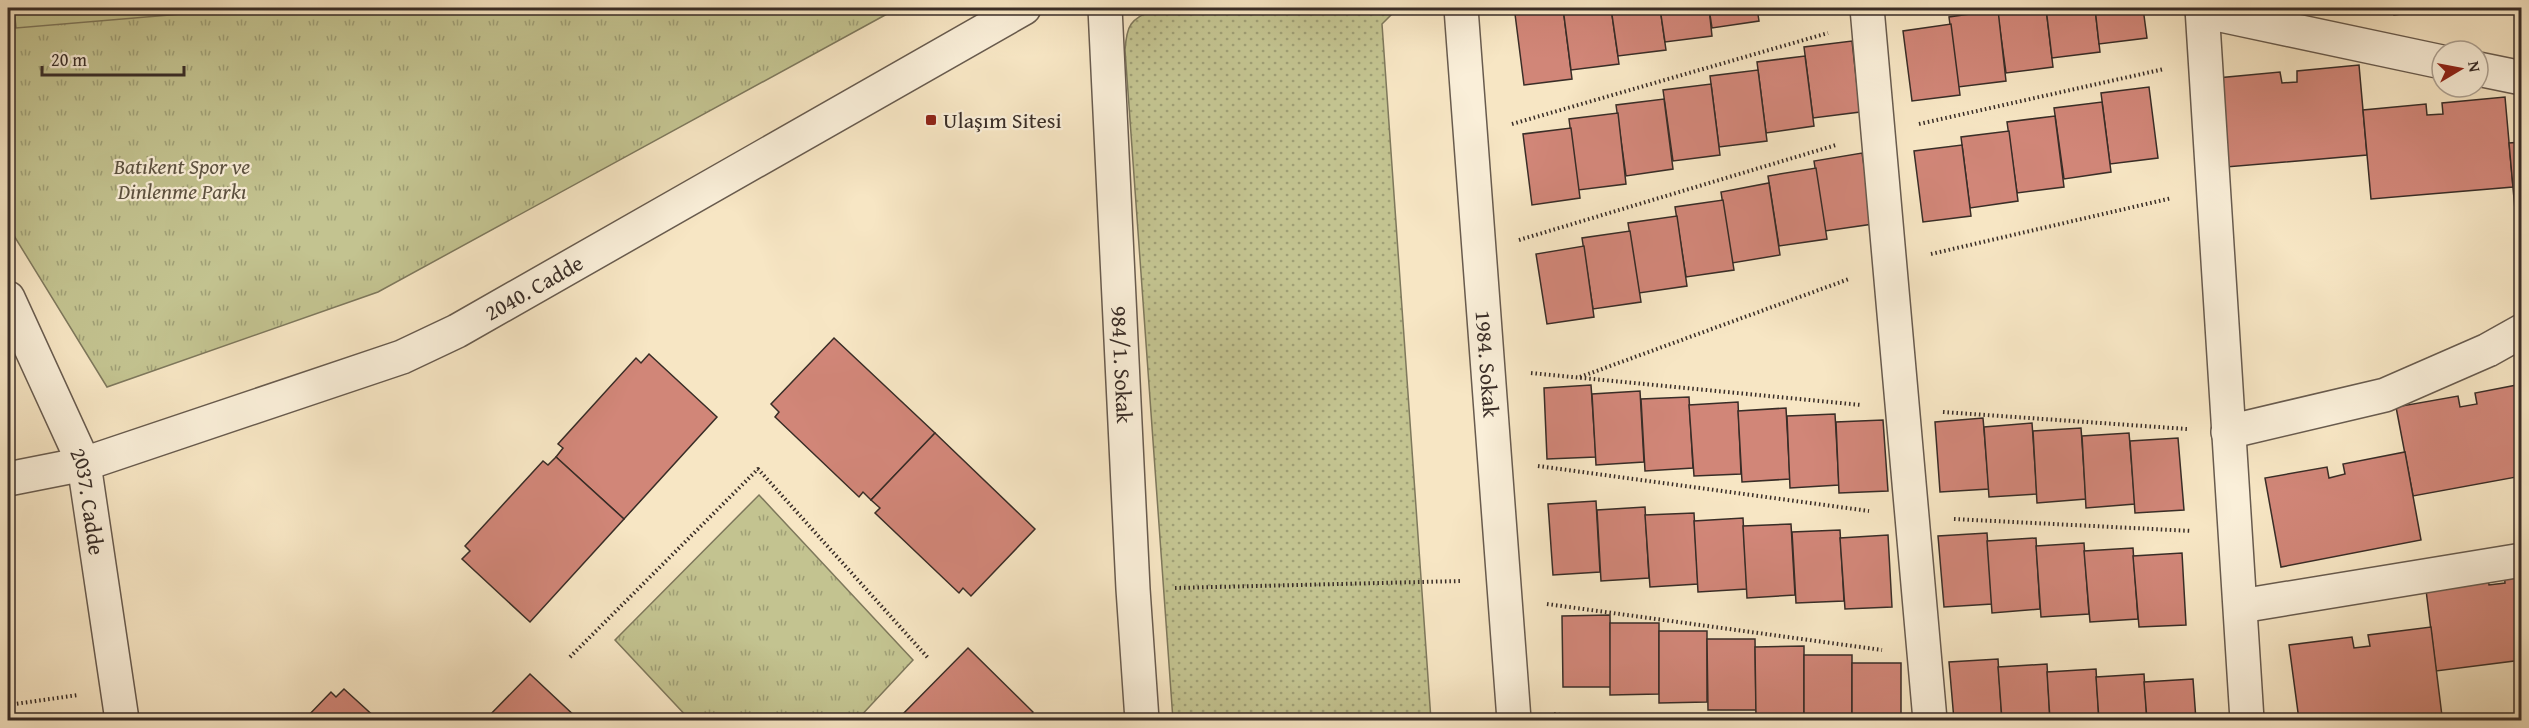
<svg xmlns="http://www.w3.org/2000/svg" width="2529" height="728" viewBox="0 0 2529 728" font-family="'Gentium Book Plus',serif">
	<defs>
		<pattern id="grass-dots" width="8" height="8" patternUnits="userSpaceOnUse" patternTransform="scale(1.5)"><rect width="8" height="8" fill="#c3c390"/><path d="M2 2h.1M6 6h.1" fill="none" stroke="#9f9f76" stroke-width="1.8" stroke-linecap="round"/></pattern>
		<pattern id="park-tufts" width="24" height="20" patternUnits="userSpaceOnUse" patternTransform="scale(1.5)"><rect width="24" height="20" fill="#c3c390"/><path d="M3 7l-1-3M5 7V3M7 7l1-3M15 17l-1-3M17 17v-4M19 17l1-3" fill="none" stroke="#9f9f76"/></pattern>
	</defs>
	<rect width="100%" height="100%" fill="#f7e6c4"/>
	<filter id="stains"><feTurbulence type="fractalNoise" baseFrequency=".00333" numOctaves="4"/><feColorMatrix values="0 0 0 0 .2 0 0 0 0 .09 0 0 0 0 .02 0 0 0 .5 -.17"/></filter>
	<radialGradient id="worn" r=".72"><stop offset=".6" stop-color="#630" stop-opacity="0"/><stop offset="1" stop-color="#630" stop-opacity=".3"/></radialGradient>
	<path fill="url(#grass-dots)" stroke="#7e785c" stroke-width="1.5" d="M1155 8H1398L1382 24 1431 720H1173L1125 50C1127 22 1131 21 1155 8Z"/>
	<g fill="url(#park-tufts)" stroke="#7e785c" stroke-width="1.5">
		<polygon points="8,8 898,8 378,292 107,387 8,226"/>
		<polygon points="759,495 913,660 857,720 690,720 615,640"/>
	</g>
	<polygon fill="#c3c390" stroke="#7e785c" stroke-width="1.5" points="14,8 253,8 16,28"/>
	<g fill="#d18678" stroke="#392d27" stroke-width="1.5">
		<polygon points="1563,8 1572,79 1524,85 1515,14"/>
		<polygon points="1563,8 1611,8 1619,64 1571,70"/>
		<polygon points="1611,8 1660,8 1666,50 1618,56"/>
		<polygon points="1660,8 1709,8 1712,36 1665,42"/>
		<polygon points="1709,8 1757,8 1759,21 1712,28"/>
		<polygon points="1757,8 1799,8 1758,13"/>
		<polygon points="1997,8 2046,8 2053,67 2006,73"/>
		<polygon points="2046,8 2095,8 2100,52 2052,58"/>
		<polygon points="2095,8 2143,8 2147,38 2099,44"/>
		<polygon points="2393,8 2454,8 2394,15"/>
		<polygon points="1998,10 2006,81 1958,87 1949,17"/>
		<polygon points="1951,24 1960,95 1912,101 1903,31"/>
		<polygon points="1852,41 1860,112 1813,118 1804,47"/>
		<polygon points="1805,56 1814,126 1766,133 1757,62"/>
		<polygon points="2359,65 2367,155 2226,167 2217,78 2280,72 2282,83 2297,82 2297,71"/>
		<polygon points="1758,70 1767,141 1719,147 1710,76"/>
		<polygon points="1711,84 1720,155 1673,161 1663,90"/>
		<polygon points="2149,87 2158,158 2110,164 2101,93"/>
		<polygon points="2505,97 2513,187 2371,199 2363,110 2426,104 2427,115 2443,114 2442,103"/>
		<polygon points="1664,99 1673,169 1626,176 1616,105"/>
		<polygon points="2102,102 2111,172 2064,179 2054,108"/>
		<polygon points="1618,113 1626,184 1578,190 1569,119"/>
		<polygon points="2055,116 2064,187 2017,193 2007,122"/>
		<polygon points="1571,128 1580,198 1532,205 1523,134"/>
		<polygon points="2009,131 2018,201 1970,208 1961,137"/>
		<polygon points="2522,142 2522,232 2517,232 2509,143"/>
		<polygon points="1962,145 1971,216 1923,222 1914,151"/>
		<polygon points="1862,153 1873,224 1825,231 1814,161"/>
		<polygon points="1816,168 1827,239 1779,246 1768,176"/>
		<polygon points="1769,183 1780,255 1732,263 1721,192"/>
		<polygon points="1723,200 1734,270 1686,277 1675,207"/>
		<polygon points="1677,216 1687,286 1639,293 1628,223"/>
		<polygon points="1630,231 1641,302 1593,309 1582,238"/>
		<polygon points="1584,246 1594,317 1547,324 1536,254"/>
		<polygon points="834,338 935,433 871,500 863,492 859,497 775,417 779,412 771,404"/>
		<polygon points="649,354 717,417 624,519 556,457 563,448 558,444 636,358 641,363"/>
		<polygon points="2522,384 2522,476 2413,496 2396,407 2458,396 2460,407 2477,404 2475,393"/>
		<polygon points="1591,385 1596,457 1547,459 1544,388"/>
		<polygon points="1640,391 1644,462 1596,465 1592,394"/>
		<polygon points="1689,397 1693,468 1645,471 1641,399"/>
		<polygon points="1738,402 1741,474 1694,476 1689,405"/>
		<polygon points="1786,408 1790,479 1742,482 1738,411"/>
		<polygon points="1835,414 1839,485 1790,488 1787,416"/>
		<polygon points="1983,418 1989,489 1940,492 1935,422"/>
		<polygon points="1883,420 1888,491 1839,493 1836,422"/>
		<polygon points="2032,423 2037,494 1989,497 1984,427"/>
		<polygon points="2081,428 2086,499 2037,503 2033,431"/>
		<polygon points="935,433 1035,529 971,596 963,588 959,593 875,513 880,508 871,500"/>
		<polygon points="2129,433 2135,504 2086,508 2082,436"/>
		<polygon points="2178,438 2184,510 2135,513 2130,441"/>
		<polygon points="2405,452 2421,540 2281,567 2265,478 2327,467 2329,478 2345,474 2343,464"/>
		<polygon points="556,457 624,519 530,622 462,559 470,551 465,546 543,461 548,465"/>
		<polygon points="1596,501 1600,572 1553,575 1548,504"/>
		<polygon points="1645,507 1649,578 1601,581 1597,510"/>
		<polygon points="1694,513 1698,584 1650,587 1645,515"/>
		<polygon points="1743,518 1747,589 1698,592 1694,521"/>
		<polygon points="1791,524 1795,595 1747,598 1743,526"/>
		<polygon points="1840,530 1844,601 1796,603 1792,532"/>
		<polygon points="1987,533 1992,604 1944,607 1938,536"/>
		<polygon points="1888,535 1892,607 1845,609 1840,538"/>
		<polygon points="2036,538 2040,609 1992,613 1987,541"/>
		<polygon points="2084,543 2089,614 2041,617 2036,546"/>
		<polygon points="2133,548 2138,619 2090,622 2084,551"/>
		<polygon points="2182,553 2186,625 2139,627 2133,556"/>
		<polygon points="2522,570 2522,660 2436,671 2425,582 2487,574 2489,585 2505,583 2504,572"/>
		<polygon points="1610,615 1611,687 1563,687 1562,616"/>
		<polygon points="1610,623 1659,623 1659,694 1610,695"/>
		<polygon points="2431,627 2442,716 2409,720 2299,720 2289,645 2352,637 2354,648 2370,646 2368,635"/>
		<polygon points="1659,631 1707,631 1707,702 1659,703"/>
		<polygon points="1707,639 1755,639 1756,710 1708,710"/>
		<polygon points="1804,646 1804,718 1756,718 1755,647"/>
		<polygon points="968,648 1033,712 1027,720 897,720"/>
		<rect x="1804" y="655" width="48" height="65"/>
		<polygon points="1998,659 2002,720 1954,720 1949,662"/>
		<rect x="1852" y="663" width="49" height="57"/>
		<polygon points="2047,664 2050,720 2002,720 1998,667"/>
		<polygon points="2096,669 2099,720 2050,720 2047,672"/>
		<polygon points="530,674 579,720 485,720"/>
		<polygon points="2144,674 2147,720 2099,720 2096,677"/>
		<polygon points="2193,679 2196,720 2147,720 2144,682"/>
		<polygon points="344,689 378,720 304,720 331,692 336,697"/>
	</g>
	<g fill="none" stroke-linecap="round" stroke-linejoin="round">
		<defs>
			<g id="minor">
				<path id="s1" d="M1105 8 1133 589 1142 720"/>
				<path id="s2" d="M1461 8 1514 720"/>
				<polyline points="1867,8 1930,720"/>
				<polyline points="2202,8 2247,720"/>
				<polyline points="2202,11 2442,62"/>
				<polyline points="2478,69 2522,78"/>
				<path id="s3" d="M8 298 84 464 122 720"/>
				<polyline points="2228,432 2385,395 2488,350 2522,331"/>
				<path id="s4" d="M8 479 84 464 402 357 457 331 1024 8"/>
				<polyline points="2241,606 2522,560"/>
			</g>
		</defs>
		<use href="#minor" stroke="#685b4e" stroke-width="36"/>
		<g stroke="#392d27" stroke-width="4" stroke-dasharray="1.5 3" stroke-linecap="butt">
			<polyline points="1907,11 1921,8"/>
			<polyline points="1512,124 1828,33"/>
			<polyline points="1919,124 2164,69"/>
			<polyline points="1519,240 1836,145"/>
			<polyline points="1931,254 2172,198"/>
			<polyline points="1531,373 1861,405"/>
			<polyline points="1580,377 1849,279"/>
			<polyline points="1943,412 2187,429"/>
			<polyline points="1538,466 1869,511"/>
			<polyline points="1954,519 2192,531"/>
			<polyline points="1175,588 1461,581"/>
			<polyline points="1547,604 1882,650"/>
			<polyline points="570,657 758,469 929,659"/>
			<polyline points="8,705 78,695"/>
			<polyline points="1554,714 1597,720"/>
		</g>
		<use href="#minor" stroke="#faefd9" stroke-width="33"/>
	</g>
	<rect fill="#8f2418" stroke="#faefd9" stroke-width="2" x="925" y="114" width="12" height="12" rx="3"/>
	<g text-anchor="middle" dominant-baseline="central" stroke-width="4.5" stroke-linejoin="round" paint-order="stroke">
		<g font-size="22" fill="#392d27" stroke="#faefd9" text-anchor="start">
			<text x="943" y="120">Ulaşım Sitesi</text>
		</g>
		<g font-size="22" font-style="italic" fill="#5c5241" stroke="#faefd9">
			<text x="182" y="166">Batıkent Spor ve<tspan x="182" dy="25">Dinlenme Parkı</tspan></text>
		</g>
		<g font-size="22" fill="#392d27" stroke="#faefd9">
			<text stroke="none"><textPath href="#s4" startOffset="562">2040. Cadde</textPath></text>
			<text stroke="none"><textPath href="#s1" startOffset="357">984/1. Sokak</textPath></text>
			<text stroke="none"><textPath href="#s2" startOffset="357">1984. Sokak</textPath></text>
			<text stroke="none"><textPath href="#s3" startOffset="220">2037. Cadde</textPath></text>
		</g>
	</g>
	<rect width="2529" height="728" fill="none" stroke="#f7e6c4" stroke-width="30"/>
	<rect x="9" y="9" width="2511" height="710" fill="none" stroke="#392d27" stroke-width="3"/>
	<rect x="15" y="15" width="2499" height="698" fill="none" stroke="#392d27" stroke-width="1.5"/>
	<g transform="translate(2460 69) rotate(80)"><circle r="28" fill="#faefd9" stroke="#ada192" stroke-width="1.5"/>
	<path d="M0-4.5L10 22L0 15L-10 22Z" fill="#8f2418"/>
	<text y="-9" font-size="16" font-weight="bold" text-anchor="middle" fill="#392d27">N</text>
	</g>
	<path d="M42 66v9h142v-9" fill="none" stroke="#392d27" stroke-width="3"/>
	<text x="51" y="66" font-size="18" fill="#392d27" stroke="#faefd9" stroke-width="4.5" paint-order="stroke">20 m</text>
	<rect width="100%" height="100%" filter="url(#stains)"/>
	<rect width="100%" height="100%" fill="url(#worn)"/>
</svg>
